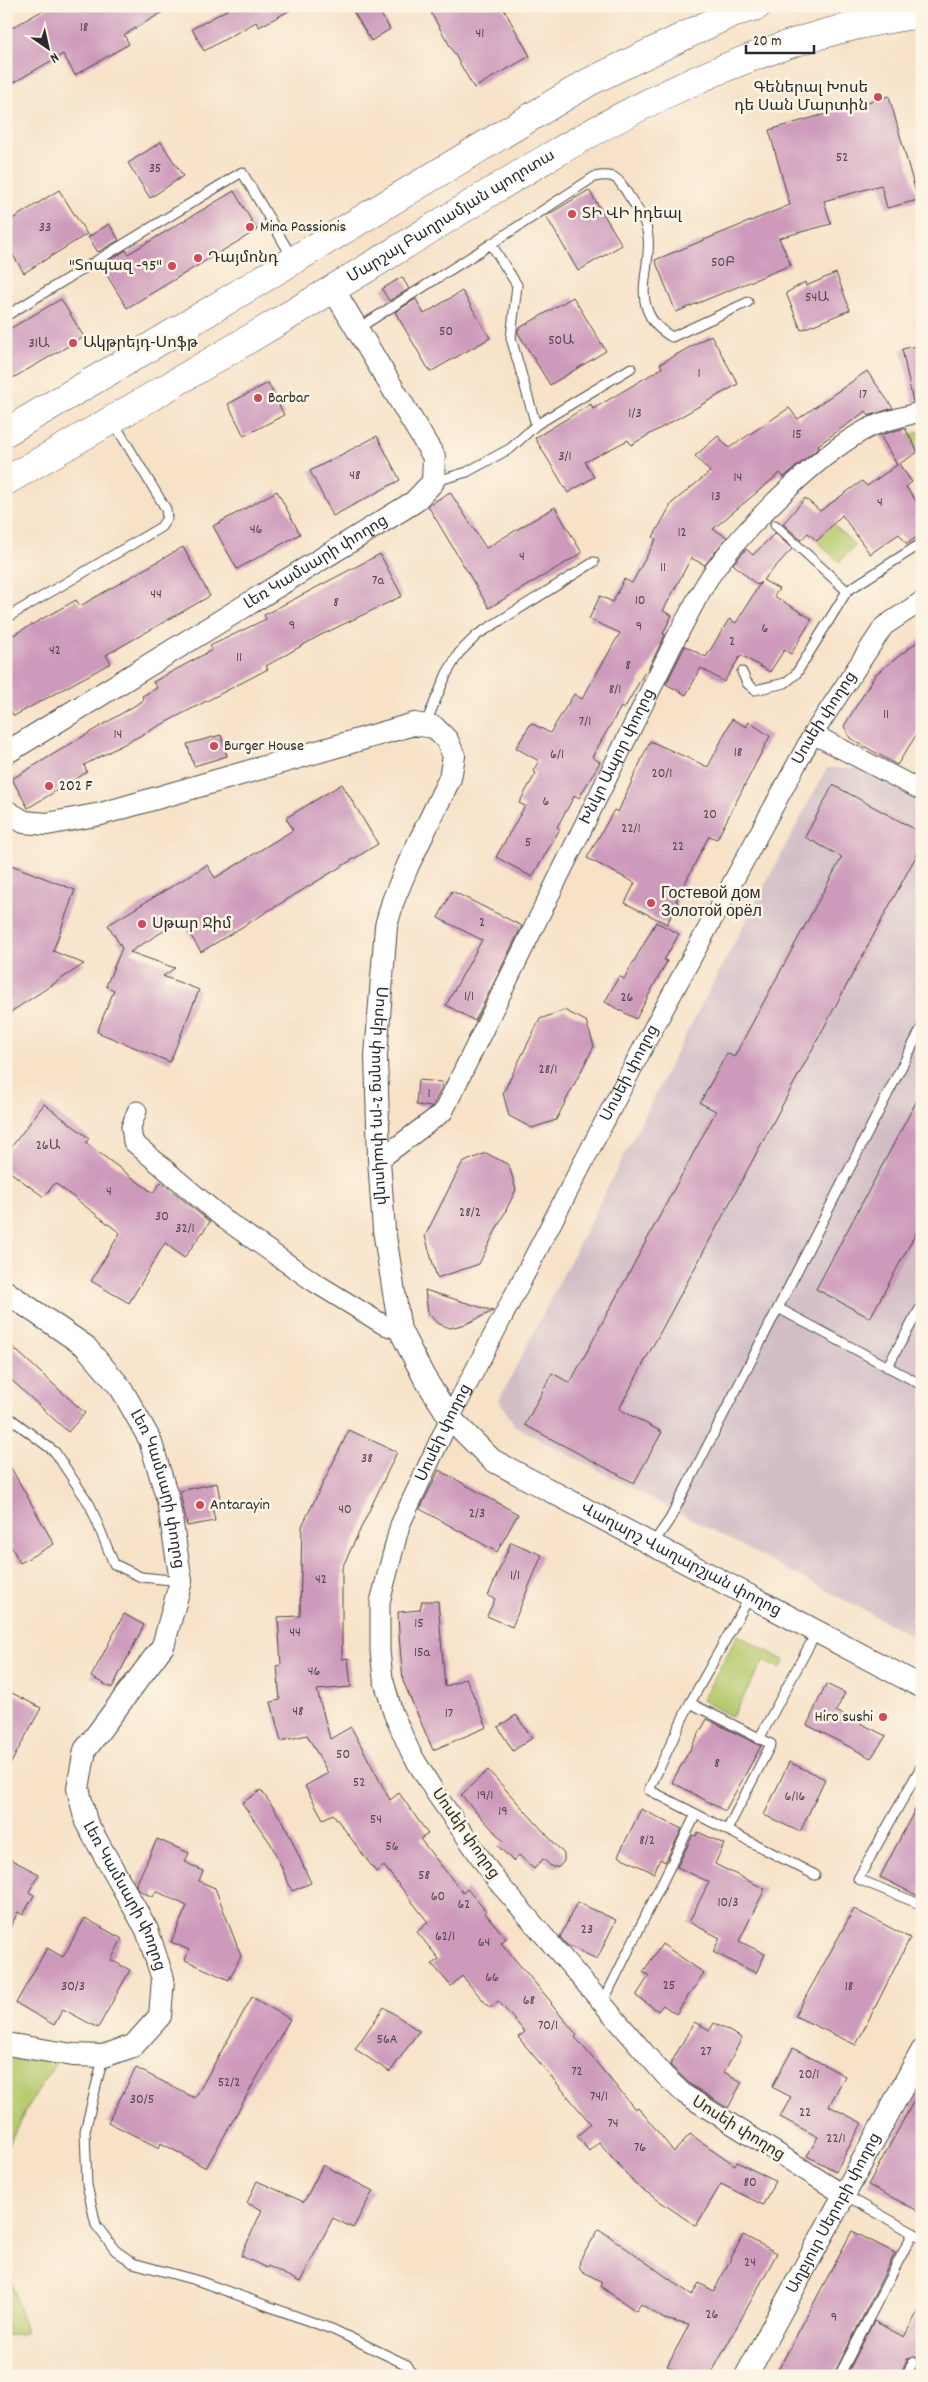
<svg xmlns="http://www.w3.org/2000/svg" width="928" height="2382" viewBox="0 0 928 2382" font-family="Dekko,'Noto Sans Armenian',sans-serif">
	<rect width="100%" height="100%" fill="#fcf5e5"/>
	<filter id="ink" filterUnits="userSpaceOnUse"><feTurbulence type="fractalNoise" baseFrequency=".02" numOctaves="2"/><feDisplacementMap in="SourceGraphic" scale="10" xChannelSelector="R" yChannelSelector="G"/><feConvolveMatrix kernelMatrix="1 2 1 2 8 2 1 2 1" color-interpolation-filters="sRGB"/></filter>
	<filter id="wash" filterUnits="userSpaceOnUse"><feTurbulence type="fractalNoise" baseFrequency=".0096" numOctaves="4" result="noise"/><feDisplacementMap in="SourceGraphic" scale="20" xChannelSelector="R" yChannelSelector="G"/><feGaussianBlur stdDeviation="1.12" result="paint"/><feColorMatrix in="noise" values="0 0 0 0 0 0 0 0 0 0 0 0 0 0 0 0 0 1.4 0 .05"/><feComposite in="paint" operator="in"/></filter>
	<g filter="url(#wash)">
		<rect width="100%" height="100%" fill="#f7e2c8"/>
		<polygon fill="#d2bdc6" points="827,768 862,769 922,800 922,1641 515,1426 499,1400 687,1032"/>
		<g fill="#b6ca6e" stroke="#707a4c">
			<polygon points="922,431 922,458 909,435"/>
			<polygon points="833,524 855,545 839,562 817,541"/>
			<polygon points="738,1635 785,1661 780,1669 764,1660 732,1717 702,1700"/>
			<polygon points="6,2052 56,2063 24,2113 6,2151"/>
			<polygon points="6,2259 26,2333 6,2336"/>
		</g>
		<g id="blocks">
			<g fill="#cd9abb">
				<polygon points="51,6 173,6 124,35 129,44 75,75 63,54 6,87 6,31"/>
				<polygon points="234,6 298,6 259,27 256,22 204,51 192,29"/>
				<polygon points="350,6 376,6 390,29 371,41"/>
				<polygon points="442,6 502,6 530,56 474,88 431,13"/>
				<polygon points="889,96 918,200 887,208 881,185 824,201 831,224 779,238 791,265 676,312 655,260 790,205 769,130"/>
				<polygon points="161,142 183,176 150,198 128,163"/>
				<polygon points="59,190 87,234 24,273 6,244 6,223"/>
				<polygon points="589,190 622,245 578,271 546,216"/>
				<polygon points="234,191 257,230 127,308 103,269 107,267 105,263 126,250 128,254"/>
				<polygon points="109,224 119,240 98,252 88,237"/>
				<polygon points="836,273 850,310 801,330 786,293 805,282 806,286"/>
				<polygon points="402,277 409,289 389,301 382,289"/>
				<polygon points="462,291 490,338 430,372 395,312 416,299 424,314"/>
				<polygon points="573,297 606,351 550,385 518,333 518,329"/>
				<polygon points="61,299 84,337 6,382 6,331"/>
				<polygon points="711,335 738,384 631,445 628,440 585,462 594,477 568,493 535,438 591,404 593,409 662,368 660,364"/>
				<polygon points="922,345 922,400 913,402 902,349"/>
				<polygon points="867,371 893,408 869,416 866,411 818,445 820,447 784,477 780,473 713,529 727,537 705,565 691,558 663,611 672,615 663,634 665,635 646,673 645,672 624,709 621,707 592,757 600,762 579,798 575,795 557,827 560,829 532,877 496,857 525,806 519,803 536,773 533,771 539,761 516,748 531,723 550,733 574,694 582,699 620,633 589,619 600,596 613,602 624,579 632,583 656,539 653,537 672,503 710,472 695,456 718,436 729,448 789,408 798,419"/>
				<polygon points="268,383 284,415 244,436 228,404"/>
				<polygon points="905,428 918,452 899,464 912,482 906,487 922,509 922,533 907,544 899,534 870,554 842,515 817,541 808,533 801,540 783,524 805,498 820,511 862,481 867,486 897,465 880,435"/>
				<polygon points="377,436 400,480 333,516 310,471"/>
				<polygon points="277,491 300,534 237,569 213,526"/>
				<polygon points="450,492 486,548 555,507 582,553 489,608 428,506"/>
				<polygon points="775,533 792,549 763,580 779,589 774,596 812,619 791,654 784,650 770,672 741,655 724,682 701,668 686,695 666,684 685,646 706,657 729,619 736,623 761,582 757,585 733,564 746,549 753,555"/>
				<polygon points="183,547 210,596 106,655 111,663 14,716 6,703 6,639 76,600 80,606"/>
				<polygon points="380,554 402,596 319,636 266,666 268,669 84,765 87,772 28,808 12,779 144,700 142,696 157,688 153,682 212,650 210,646 266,619 264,615"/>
				<polygon points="922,638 922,726 897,765 850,738 844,726 876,674"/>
				<polygon points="732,719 746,727 749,722 770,736 717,839 709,836 676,901 678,902 667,924 625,903 635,883 587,858 614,810 618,812 650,741 708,767"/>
				<polygon points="221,735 227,756 194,766 187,744"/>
				<polygon points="342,784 378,844 201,952 181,920 130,952 175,968 163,976 199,990 170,1062 97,1032 114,990 106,986 122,948 108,925 207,865 215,878 293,830 286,818"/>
				<polygon points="833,785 922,833 922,845 619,1409 662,1432 634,1483 525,1425 552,1373 570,1383 716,1111 700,1103 727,1053 734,1057 842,857 805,837"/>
				<polygon points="6,863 75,890 53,951 84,964 6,1015"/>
				<polygon points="452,891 522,926 475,1021 446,1005 482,940 438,918"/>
				<polygon points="656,922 679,934 664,960 667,961 636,1019 605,1002 619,976 624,979"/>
				<polygon points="564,1010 586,1021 594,1046 556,1120 532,1128 509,1116 503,1093 540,1019"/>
				<polygon points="418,1080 442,1082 441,1090 432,1107 416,1105"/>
				<polygon points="922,1091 922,1222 870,1318 816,1289"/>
				<polygon points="44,1104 89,1138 86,1143 153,1193 161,1182 210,1222 184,1258 165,1243 129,1303 91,1281 120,1233 55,1183 44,1197 6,1169 6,1154"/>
				<polygon points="486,1153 509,1165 516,1190 479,1264 437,1278 425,1236 462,1163"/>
				<polygon points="425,1290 493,1311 466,1324 450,1328 437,1323 428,1313"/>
				<polygon points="6,1341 85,1413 68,1432 6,1375"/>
				<polygon points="349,1430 397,1452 342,1568 342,1659 348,1658 351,1687 317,1690 330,1739 351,1727 390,1800 399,1793 428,1834 420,1839 463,1893 467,1889 486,1911 485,1913 506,1938 501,1943 552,2003 551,2004 577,2035 575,2037 635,2109 638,2107 674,2152 690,2134 735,2165 737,2162 775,2181 763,2205 721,2184 696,2226 636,2185 599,2142 589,2151 577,2136 591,2124 518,2037 525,2032 498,2001 490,2008 462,1976 451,1986 432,1964 439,1959 417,1932 428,1922 384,1866 376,1872 333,1814 323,1819 305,1786 328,1773 307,1735 281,1741 271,1702 280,1700 277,1666 281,1665 278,1617 300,1616 302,1526"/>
				<polygon points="6,1459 54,1544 20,1563 6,1537"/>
				<polygon points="439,1470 518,1514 497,1552 420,1509"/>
				<polygon points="217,1483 221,1504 212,1506 215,1521 187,1526 180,1491"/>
				<polygon points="511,1542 542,1555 512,1627 487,1616 495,1599 488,1596"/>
				<polygon points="422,1601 438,1601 445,1687 466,1678 487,1727 433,1750 403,1681 399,1635 398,1612 420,1610"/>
				<polygon points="124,1614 144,1625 112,1688 91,1677"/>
				<polygon points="826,1684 845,1693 836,1711 886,1736 871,1758 807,1725"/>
				<polygon points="6,1690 41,1708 6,1772"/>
				<polygon points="516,1715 532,1738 513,1751 498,1727"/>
				<polygon points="707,1719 761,1746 725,1811 672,1782"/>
				<polygon points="789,1762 825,1779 800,1832 764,1815"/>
				<polygon points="488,1770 564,1854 564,1861 559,1867 552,1867 543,1859 534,1869 519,1855 513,1861 498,1846 503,1841 461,1795"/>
				<polygon points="261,1790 284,1823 311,1883 292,1891 271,1844 242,1803"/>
				<polygon points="922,1796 922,1898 880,1877"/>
				<polygon points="641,1809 682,1829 665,1862 660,1859 654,1873 618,1856"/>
				<polygon points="698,1832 724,1844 715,1864 765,1889 739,1941 765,1954 756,1973 713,1952 720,1938 689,1922 709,1882 677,1867 693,1835 696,1836"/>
				<polygon points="157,1839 189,1853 185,1862 203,1871 199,1881 215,1888 241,1956 229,1980 185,1960 189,1950 171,1942 187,1906 156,1891 153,1897 140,1891 136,1885"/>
				<polygon points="6,1857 39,1874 29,1892 34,1895 23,1915 18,1912 6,1935"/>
				<polygon points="577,1902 616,1920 597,1959 567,1945 560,1937"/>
				<polygon points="854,1909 910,1938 856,2045 795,2016"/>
				<polygon points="85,1918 122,1939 111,1960 130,1970 98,2028 63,2009 54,2025 16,2003 47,1948 63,1957"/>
				<polygon points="662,1944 704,1973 676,2014 663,2005 658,2011 636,1996 649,1976 643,1972"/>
				<polygon points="252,1997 290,2019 206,2168 161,2143 159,2148 108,2122 136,2068 195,2098"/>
				<polygon points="384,2007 419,2031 390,2072 355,2049"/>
				<polygon points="694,2022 710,2030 714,2023 742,2038 724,2072 742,2082 728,2108 691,2085 670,2065"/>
				<polygon points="793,2048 845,2076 829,2106 862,2123 836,2171 807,2156 818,2137 780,2117 791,2097 772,2087"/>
				<polygon points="922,2086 922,2213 868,2185"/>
				<polygon points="323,2165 373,2191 353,2228 333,2218 300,2282 268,2266 267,2268 241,2256 262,2210 247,2203 257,2181 304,2202"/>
				<polygon points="599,2229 692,2295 699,2283 714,2291 743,2235 777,2253 710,2376 685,2376 667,2366 689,2325 664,2319 641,2304 636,2311 600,2286 602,2282 582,2271 579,2266 580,2260"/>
				<polygon points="852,2231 895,2253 833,2376 775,2376"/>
				<polygon points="922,2304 922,2376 913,2376 919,2362 918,2358 913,2356 907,2359 900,2376 846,2376 874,2321 904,2337"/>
			</g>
		</g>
	</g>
	<g filter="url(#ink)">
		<use href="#blocks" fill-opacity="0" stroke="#4a4643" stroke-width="1"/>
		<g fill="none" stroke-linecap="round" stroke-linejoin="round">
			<defs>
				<g id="service">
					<path d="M491 244 594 177C616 173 618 178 629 196 637 208 647 222 648 237 651 260 639 287 647 309 652 323 660 330 672 337L748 302"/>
					<polyline points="6,316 242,172 292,257"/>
					<polyline points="357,329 491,244 517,285 511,338 536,425"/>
					<polyline points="433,482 467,472 511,448 536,425 631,368"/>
					<polyline points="775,525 847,591"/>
					<polyline points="6,618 161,527 167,518 166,509 114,423"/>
					<polyline points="742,672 747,683 755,690 785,683 796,674 847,591 922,543"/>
					<polyline points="425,725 447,673 459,653 477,635 594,562"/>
					<polyline points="778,1308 922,1385"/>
					<polyline points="887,1367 922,1305"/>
					<polyline points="6,1415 55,1452 90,1505 114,1564 141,1577 181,1581"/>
					<polyline points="652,1545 670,1519 922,1027"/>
					<polyline points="690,1703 771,1744 727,1830"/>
					<polyline points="759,1739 816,1633"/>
					<polyline points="922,1765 858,1879 922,1905"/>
					<polyline points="696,1814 649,1790 690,1703 749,1598"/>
					<polyline points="603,2002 696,1814 815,1875"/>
					<polyline points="103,2058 85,2131 87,2185 96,2225 115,2250 133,2263 199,2281 334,2330 407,2365 413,2376"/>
					<polyline points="845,2195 922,2238"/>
					<polyline points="839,2376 913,2233"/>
					<polyline points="906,2376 913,2362"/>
				</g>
				<g id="minor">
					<polyline points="813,734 922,791"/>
					<polyline points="137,1111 131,1127 133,1142 199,1198 224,1219 314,1282 384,1325 400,1330"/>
					<path id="s1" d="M379 1160 443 1112 676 638C687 618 697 597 709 578 739 532 827 444 878 424 892 419 907 416 922 411"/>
					<path id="s2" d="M844 2195 684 2094 665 2076 496 1880 436 1794 411 1753 393 1713 383 1678 380 1651V1602L400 1525 450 1418 647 1040 813 734 884 626 922 601"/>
				</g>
				<g id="tertiary">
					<path id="s3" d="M6 753 414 502 433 482 434 457 333 289"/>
					<path id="s4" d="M6 811 24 822 47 824 101 814 414 724 434 727 447 740 454 756 450 778 408 865 393 901 386 926 376 1056 379 1160 384 1230 400 1330 424 1377 450 1418 492 1460 922 1687"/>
					<path id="s5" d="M6 1292 85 1346 121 1388 150 1440 168 1500 181 1581 163 1646 85 1750 78 1788 86 1822 147 1930 163 1979 160 2016 133 2046 103 2056 73 2055 6 2044"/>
					<path id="s6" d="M746 2376 922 2051"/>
				</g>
				<g id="primary">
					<polyline points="6,432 125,362 589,82 732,13 757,6"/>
					<path id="s7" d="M6 481C128 411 249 340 369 267 541 162 717 39 922 14"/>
				</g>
			</defs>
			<use href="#service" stroke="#4a4643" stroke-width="11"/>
			<use href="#minor" stroke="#4a4643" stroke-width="21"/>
			<use href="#tertiary" stroke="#4a4643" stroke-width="24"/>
			<use href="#primary" stroke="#4a4643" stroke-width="29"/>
			<use href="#service" stroke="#fff" stroke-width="9"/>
			<use href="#minor" stroke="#fff" stroke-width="19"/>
			<use href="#tertiary" stroke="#fff" stroke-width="22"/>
			<use href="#primary" stroke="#fff" stroke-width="28"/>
		</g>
	</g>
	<g fill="#d1495b" stroke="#fcf5e5" stroke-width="2">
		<circle cx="878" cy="97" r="5"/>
		<circle cx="572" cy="214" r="5"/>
		<circle cx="250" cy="227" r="5"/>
		<circle cx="198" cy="258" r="5"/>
		<circle cx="172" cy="266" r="5"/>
		<circle cx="73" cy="343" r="5"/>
		<circle cx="258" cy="398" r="5"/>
		<circle cx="214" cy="746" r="5"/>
		<circle cx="49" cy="786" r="5"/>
		<circle cx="651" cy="903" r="5"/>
		<circle cx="142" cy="924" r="5"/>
		<circle cx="200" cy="1505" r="5"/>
		<circle cx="883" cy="1717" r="5"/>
	</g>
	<g text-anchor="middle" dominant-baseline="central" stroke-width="5" stroke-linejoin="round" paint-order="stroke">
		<g font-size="14" fill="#54474f">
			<text x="84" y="28">18</text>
			<text x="480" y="34">41</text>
			<text x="842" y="158">52</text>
			<text x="155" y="169">35</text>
			<text x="45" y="228">33</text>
			<text x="723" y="263">50Բ</text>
			<text x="817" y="298">54Ա</text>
			<text x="446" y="332">50</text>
			<text x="561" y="341">50Ա</text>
			<text x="39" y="344">31Ա</text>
			<text x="699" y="374">1</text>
			<text x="863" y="395">17</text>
			<text x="635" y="414">1/3</text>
			<text x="797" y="435">15</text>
			<text x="565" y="457">3/1</text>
			<text x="355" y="476">48</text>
			<text x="738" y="478">14</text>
			<text x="716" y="497">13</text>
			<text x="880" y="503">4</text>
			<text x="256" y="530">46</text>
			<text x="682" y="533">12</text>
			<text x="522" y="557">4</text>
			<text x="663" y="568">11</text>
			<text x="378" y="581">7a</text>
			<text x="156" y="595">44</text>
			<text x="640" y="601">10</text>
			<text x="336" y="603">8</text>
			<text x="292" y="626">9</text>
			<text x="639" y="627">9</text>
			<text x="765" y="629">6</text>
			<text x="732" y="642">2</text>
			<text x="55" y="651">42</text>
			<text x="239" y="658">11</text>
			<text x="628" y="666">8</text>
			<text x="615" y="690">8/1</text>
			<text x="886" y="715">11</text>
			<text x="585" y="722">7/1</text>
			<text x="118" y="735">14</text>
			<text x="738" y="753">18</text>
			<text x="557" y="755">6/1</text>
			<text x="662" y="774">20/1</text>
			<text x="546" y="802">6</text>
			<text x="710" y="815">20</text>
			<text x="631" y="829">22/1</text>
			<text x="528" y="843">5</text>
			<text x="678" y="847">22</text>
			<text x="482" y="923">2</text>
			<text x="469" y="997">1/1</text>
			<text x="627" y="998">26</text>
			<text x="548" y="1070">28/1</text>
			<text x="429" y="1094">1</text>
			<text x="48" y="1146">26Ա</text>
			<text x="109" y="1192">4</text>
			<text x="470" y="1213">28/2</text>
			<text x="162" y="1217">30</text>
			<text x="185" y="1229">32/1</text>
			<text x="367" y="1459">38</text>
			<text x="345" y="1510">40</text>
			<text x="477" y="1514">2/3</text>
			<text x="515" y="1576">1/1</text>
			<text x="321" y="1580">42</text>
			<text x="419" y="1624">15</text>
			<text x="295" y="1633">44</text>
			<text x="422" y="1653">15a</text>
			<text x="314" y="1672">46</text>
			<text x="298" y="1712">48</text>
			<text x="449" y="1714">17</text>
			<text x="343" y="1755">50</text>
			<text x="717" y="1764">8</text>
			<text x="359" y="1783">52</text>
			<text x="485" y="1796">19/1</text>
			<text x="795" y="1797">6/16</text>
			<text x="503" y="1812">19</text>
			<text x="376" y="1820">54</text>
			<text x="647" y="1841">8/2</text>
			<text x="392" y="1847">56</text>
			<text x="424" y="1876">58</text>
			<text x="438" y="1897">60</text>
			<text x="728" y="1903">10/3</text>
			<text x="464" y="1905">62</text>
			<text x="587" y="1930">23</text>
			<text x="445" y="1937">62/1</text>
			<text x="484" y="1943">64</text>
			<text x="492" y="1978">66</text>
			<text x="669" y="1986">25</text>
			<text x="73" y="1987">30/3</text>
			<text x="849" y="1987">18</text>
			<text x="529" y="2001">68</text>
			<text x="548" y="2026">70/1</text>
			<text x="387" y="2040">56A</text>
			<text x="706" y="2052">27</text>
			<text x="577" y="2072">72</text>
			<text x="809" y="2075">20/1</text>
			<text x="229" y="2083">52/2</text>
			<text x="599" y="2097">74/1</text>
			<text x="142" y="2100">30/5</text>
			<text x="805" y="2113">22</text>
			<text x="613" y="2124">74</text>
			<text x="836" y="2139">22/1</text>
			<text x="640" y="2148">76</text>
			<text x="750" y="2183">80</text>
			<text x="750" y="2263">24</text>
			<text x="712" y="2315">26</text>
			<text x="834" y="2318">9</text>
		</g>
		<g font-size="16" fill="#2b2b2b" stroke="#fcf5e5" text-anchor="start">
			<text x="868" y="88" text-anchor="end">Գեներալ Խոսե<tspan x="868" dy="18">դե Սան Մարտին</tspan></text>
			<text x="582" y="214">ՏԻ ՎԻ իդեալ</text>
			<text x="260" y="227">Mina Passionis</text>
			<text x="208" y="258">Դայմոնդ</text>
			<text x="162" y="266" text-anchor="end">"Տոպազ -95"</text>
			<text x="83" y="343">Ակթրեյդ-Սոֆթ</text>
			<text x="268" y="398">Barbar</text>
			<text x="224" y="746">Burger House</text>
			<text x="59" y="786">202 F</text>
			<text x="661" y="894">Гостевой дом<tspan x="661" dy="18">Золотой орёл</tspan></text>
			<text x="152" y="924">Սթար Ջիմ</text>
			<text x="210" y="1505">Antarayin</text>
			<text x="873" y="1717" text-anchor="end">Hiro sushi</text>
		</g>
		<g font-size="16" fill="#2b2b2b" stroke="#fcf5e5">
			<text stroke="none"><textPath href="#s7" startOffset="518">Մարշալ Բաղրամյան պողոտա</textPath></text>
			<text stroke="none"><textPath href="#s3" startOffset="364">Լեռ Կամսարի փողոց</textPath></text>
			<text stroke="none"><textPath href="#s2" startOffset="1775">Սոսեի փողոց</textPath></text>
			<text stroke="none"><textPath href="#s1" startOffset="476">Խնկո Ապոր փողոց</textPath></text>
			<text stroke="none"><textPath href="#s2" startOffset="1370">Սոսեի փողոց</textPath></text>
			<text stroke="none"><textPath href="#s4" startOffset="835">Սոսեի փողոց 2-րդ փակուղի</textPath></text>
			<text stroke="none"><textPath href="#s2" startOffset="965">Սոսեի փողոց</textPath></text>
			<text stroke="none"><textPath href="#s5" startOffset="260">Լեռ Կամսարի փողոց</textPath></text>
			<text stroke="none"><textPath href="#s4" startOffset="1445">Վաղարշ Վաղարշյան փողոց</textPath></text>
			<text transform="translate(465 1834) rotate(55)">Սոսեի փողոց</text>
			<text stroke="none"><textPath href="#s5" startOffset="710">Լեռ Կամսարի փողոց</textPath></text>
			<text transform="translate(738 2129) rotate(32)">Սոսեի փողոց</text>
			<text stroke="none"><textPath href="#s6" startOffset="185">Աղբյուր Սերոբի փողոց</textPath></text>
		</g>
	</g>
	<rect width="928" height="2382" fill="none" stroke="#fcf5e5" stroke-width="25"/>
	<g transform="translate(48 48) rotate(146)" stroke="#fcf5e5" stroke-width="4" paint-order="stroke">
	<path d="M0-4L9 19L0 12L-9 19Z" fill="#2b2b2b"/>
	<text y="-8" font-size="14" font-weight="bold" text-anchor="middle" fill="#2b2b2b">N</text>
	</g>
	<path d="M746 45v8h68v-8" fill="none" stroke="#2b2b2b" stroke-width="2.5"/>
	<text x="753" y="45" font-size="15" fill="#2b2b2b" stroke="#fcf5e5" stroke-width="4" paint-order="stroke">20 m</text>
</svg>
